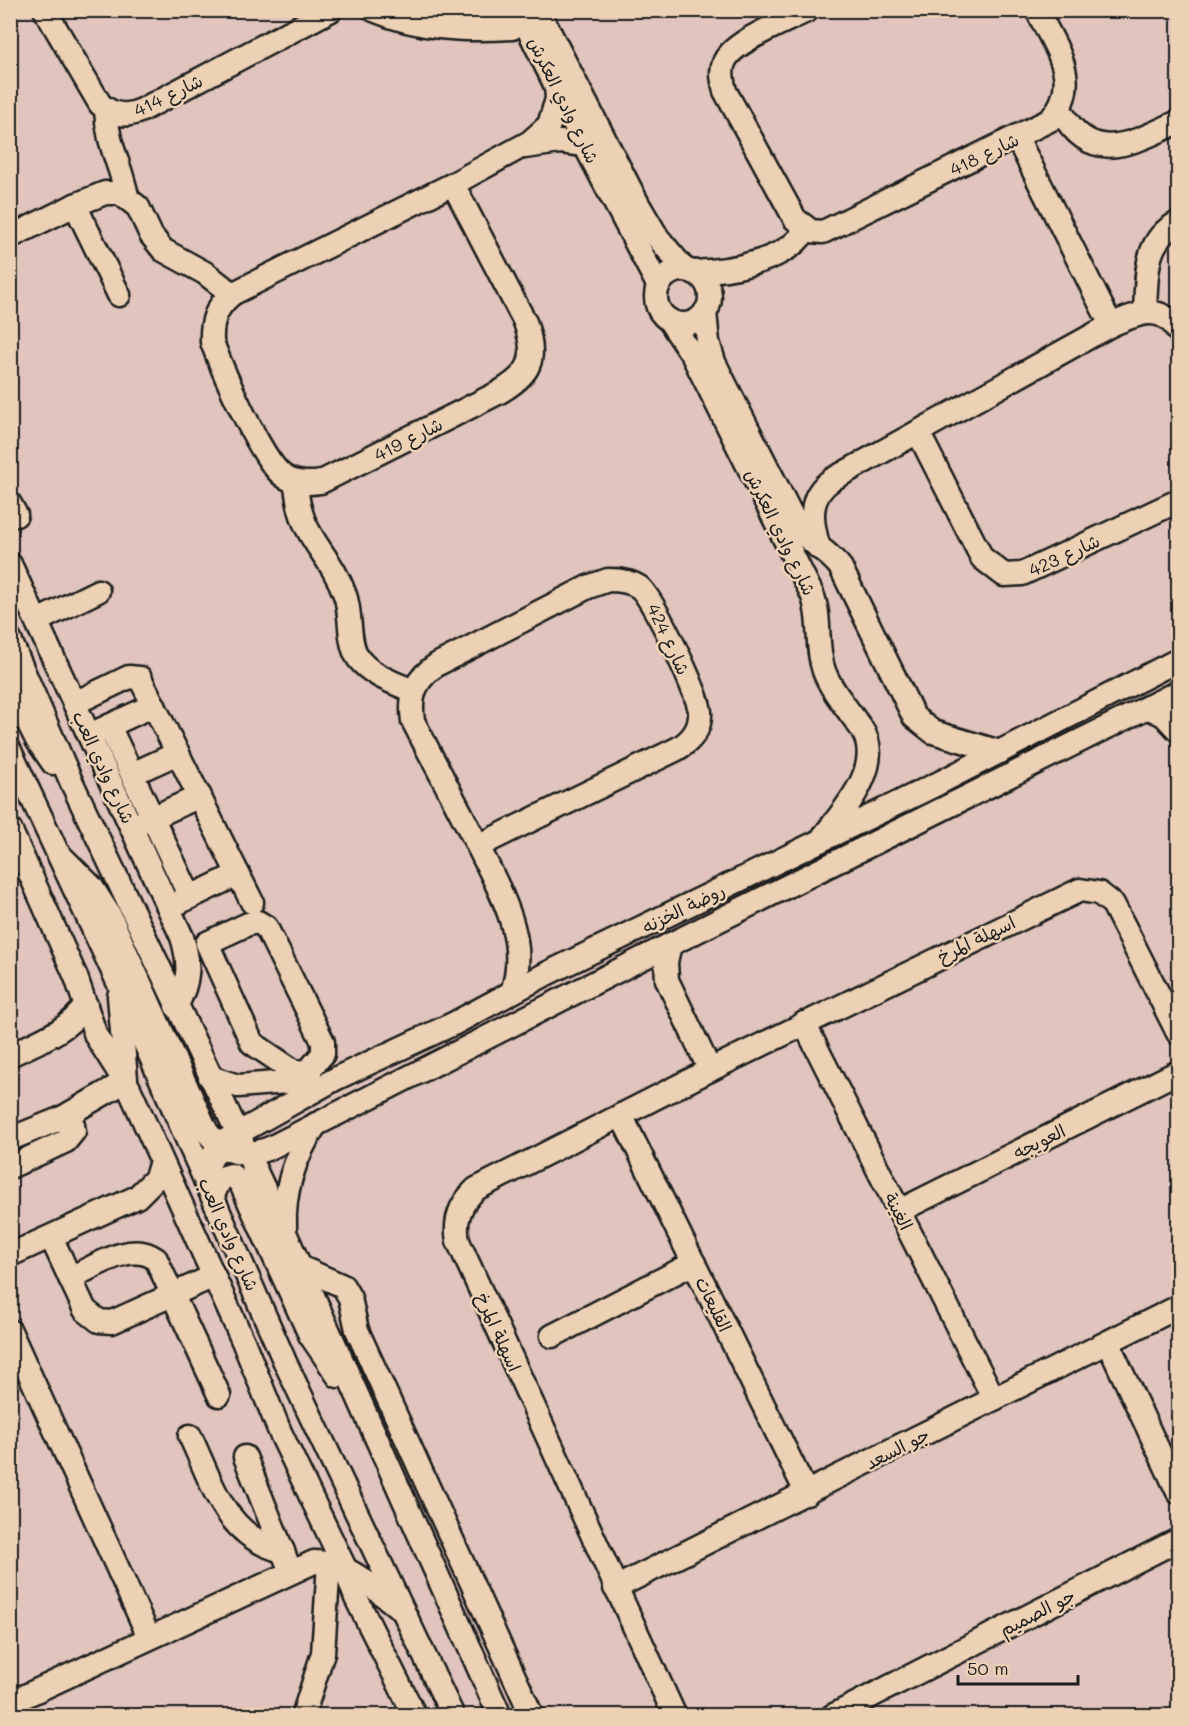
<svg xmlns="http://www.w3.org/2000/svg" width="1189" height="1726" viewBox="0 0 1189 1726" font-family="Mali,'Playpen Sans Arabic',sans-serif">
	<rect width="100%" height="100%" fill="#e0c4bd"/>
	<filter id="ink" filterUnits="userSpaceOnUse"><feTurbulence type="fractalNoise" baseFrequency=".0167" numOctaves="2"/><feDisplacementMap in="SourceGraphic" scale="12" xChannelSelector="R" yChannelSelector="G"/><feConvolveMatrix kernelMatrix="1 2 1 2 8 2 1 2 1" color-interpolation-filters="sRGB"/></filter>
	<g filter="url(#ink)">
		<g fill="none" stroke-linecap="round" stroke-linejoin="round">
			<defs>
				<g id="minor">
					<path d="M45 10 100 104C113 116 127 117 142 110L331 10"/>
					<path d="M374 10C419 29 465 31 512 28"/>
					<polyline points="519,10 581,138 658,285"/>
					<polyline points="538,10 638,204 658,238 685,270"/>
					<path d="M808 10C788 21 731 41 724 63 720 72 723 82 725 91L795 219 811 231 823 232 1050 120C1084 82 1055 48 1037 10"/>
					<path d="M106 109C107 145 120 162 127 196"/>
					<path d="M1060 109C1091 168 1132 143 1178 122"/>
					<polyline points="1017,138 1111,325"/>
					<polyline points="525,147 560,142 585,145"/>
					<path d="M453 184 525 322C538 359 531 374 498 393L321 482C308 484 296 484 285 477 263 465 222 369 212 342 211 321 216 307 232 294L453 184 530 142 549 125 557 99 556 86"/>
					<polyline points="75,205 119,295"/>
					<polyline points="10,237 75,205 105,193 120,193 138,207 151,235 163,250 205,273 232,294"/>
					<circle cx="683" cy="297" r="27"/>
					<path d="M693 272C727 271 788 262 806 229"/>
					<path d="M705 312 708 342 714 362 796 524C808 543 828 550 841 568L914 717 933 732 1000 752"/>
					<path d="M1145 312C1147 278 1143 240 1178 223"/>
					<path d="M669 320 693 356 812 594C822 618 815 646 824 671 832 692 848 709 861 728 886 764 845 809 823 837"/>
					<polyline points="918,432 982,558 1004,575 1022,574 1178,501"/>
					<path d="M296 482C299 540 329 549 345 595 352 614 347 641 358 658 370 675 395 683 413 691"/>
					<polyline points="10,504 16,515"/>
					<path d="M819 548C811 521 807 496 833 479L1111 325C1136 314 1162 302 1178 331"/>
					<path d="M10 564 182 937C190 963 190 982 176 1006"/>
					<path d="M608 580C620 580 630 581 639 587 653 597 699 695 700 712 701 729 691 741 677 749L478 846 413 721C409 695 416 678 438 664L588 587Z"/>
					<polyline points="37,621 98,591"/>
					<polyline points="10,640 71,781 286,1235 500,1716"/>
					<polyline points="10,686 37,740 53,763"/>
					<polyline points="75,703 129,677 140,678 252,902"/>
					<polyline points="1147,707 1164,715 1178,730"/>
					<polyline points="109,726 190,897"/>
					<polyline points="96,732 154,705"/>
					<polyline points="10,751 118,982 285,1362 453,1716"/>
					<polyline points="132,774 178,753"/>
					<polyline points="141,823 200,796"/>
					<polyline points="10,829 76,977 96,1036 129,1088 243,1341 280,1432 345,1568 356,1598 415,1716"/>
					<path d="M478 846C500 892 530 939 512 992"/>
					<path d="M59 854 92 887 109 914 207 1132C225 1154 244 1158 270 1148L635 962 1178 692"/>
					<polyline points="178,903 238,874"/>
					<polygon points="258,922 266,927 323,1042 323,1054 308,1071 295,1072 252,1043 207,943 248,924"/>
					<polyline points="670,944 666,962 667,980 710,1070"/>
					<polyline points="119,996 126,1079"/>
					<polyline points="804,1023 994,1399"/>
					<path d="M10 1055C39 1041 67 1032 86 1005"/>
					<polyline points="210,1077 238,1086 312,1080"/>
					<polyline points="621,1115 807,1494"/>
					<polyline points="62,1118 124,1082"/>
					<polyline points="10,1139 62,1118 73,1125 74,1131 66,1141 10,1167"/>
					<polyline points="203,1174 215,1152 228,1139 337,1078 455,1023 548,973 937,784 1178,660"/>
					<polyline points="213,1195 221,1178 231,1175 240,1182 310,1335 338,1376"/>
					<polyline points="899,1211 1178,1072"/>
					<path d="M285 1228C283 1190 295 1156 316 1124"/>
					<polyline points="51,1237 85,1310 99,1321 112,1322 214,1276"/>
					<polyline points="10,1255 137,1197 156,1178 161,1161"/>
					<polyline points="300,1267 343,1286 350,1298 357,1330 532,1716"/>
					<path d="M70 1278C95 1267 131 1240 156 1259L219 1395"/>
					<polyline points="10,1331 149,1637"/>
					<polyline points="552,1336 694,1263"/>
					<polyline points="1108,1343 1178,1492"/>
					<path d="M190 1436C213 1484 225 1537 283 1551"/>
					<polyline points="245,1457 287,1562"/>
					<polyline points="615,1588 1178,1307"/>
					<path d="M10 1703 314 1562C348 1561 375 1590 401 1609"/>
					<polyline points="303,1716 323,1653 329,1563"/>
					<path d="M675 1716 458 1241C454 1220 460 1204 476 1189L710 1070 1080 890 1099 893 1113 904 1178 1033"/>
					<polyline points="832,1716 1178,1540"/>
				</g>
			</defs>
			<use href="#minor" stroke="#1c1c1c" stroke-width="27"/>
			<use href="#minor" stroke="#edd1b4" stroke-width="22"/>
		</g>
	</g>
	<g text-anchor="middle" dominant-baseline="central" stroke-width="5" stroke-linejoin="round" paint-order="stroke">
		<g font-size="18" fill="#1c1c1c" stroke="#edd1b4">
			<text transform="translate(168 95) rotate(-26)">شارع 414</text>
			<text transform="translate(564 100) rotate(64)">شارع وادي العكرش</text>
			<text transform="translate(984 154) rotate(-26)">شارع 418</text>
			<text transform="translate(408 439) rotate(-27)">شارع 419</text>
			<text transform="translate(781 532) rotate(64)">شارع وادي العكرش</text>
			<text transform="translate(1064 555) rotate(-25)">شارع 423</text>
			<text transform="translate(669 639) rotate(65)">شارع 424</text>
			<text transform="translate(104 767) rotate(65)">شارع وادي العب</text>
			<text transform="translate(683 908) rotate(-26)">روضة الخزنه</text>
			<text transform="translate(976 939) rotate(-26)">اسهلة المرخ</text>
			<text transform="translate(1039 1141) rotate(-26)">العويجه</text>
			<text transform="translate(899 1211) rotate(63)">الغينة</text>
			<text transform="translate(229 1234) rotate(66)">شارع وادي العب</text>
			<text transform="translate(714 1304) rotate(64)">القليعات</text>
			<text transform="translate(499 1332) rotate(66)">اسهلة المرخ</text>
			<text transform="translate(897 1448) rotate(-27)">جو السعد</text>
			<text transform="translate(1037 1612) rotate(-27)">جو الصميم</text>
		</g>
	</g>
	<rect width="1189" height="1726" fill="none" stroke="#edd1b4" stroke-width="36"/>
	<rect x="18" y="18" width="1153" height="1690" fill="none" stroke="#1c1c1c" stroke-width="2" filter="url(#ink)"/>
	<path d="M958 1675v9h120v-9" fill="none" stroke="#1c1c1c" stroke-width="3"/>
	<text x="967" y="1675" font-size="18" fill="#1c1c1c" stroke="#edd1b4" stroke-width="4.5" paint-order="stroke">50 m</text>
</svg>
